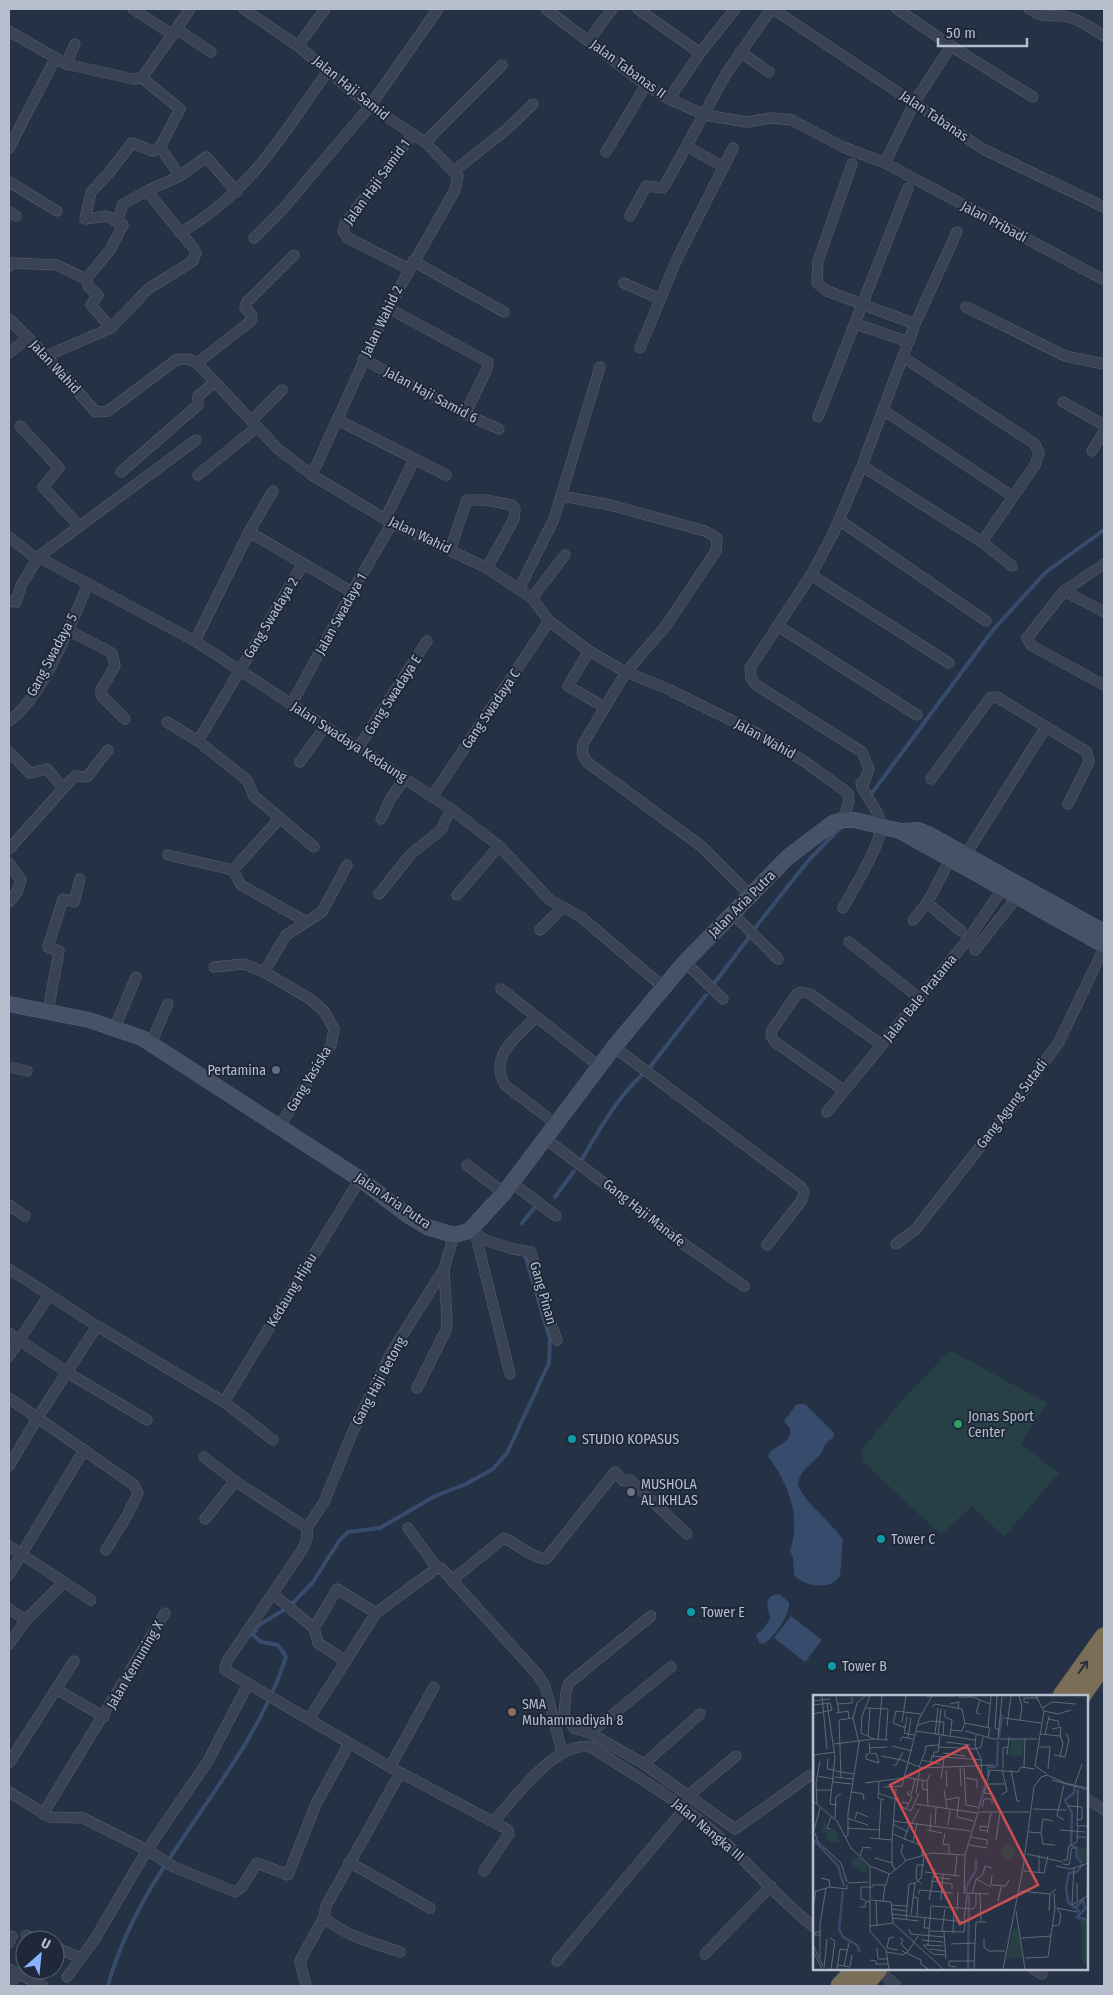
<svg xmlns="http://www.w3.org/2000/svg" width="1113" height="1995" viewBox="0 0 1113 1995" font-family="'Fira Sans Condensed',sans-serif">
	<rect width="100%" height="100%" fill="#253144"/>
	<polygon fill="#274045" points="950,1350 1047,1403 1021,1444 1059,1473 1004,1537 972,1506 941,1535 863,1462 861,1451 898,1405"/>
	<g fill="#374b6d">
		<path d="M797 1404H805L834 1433 833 1438C823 1443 825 1450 818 1457 809 1466 801 1470 798 1483 800 1499 832 1522 843 1540L840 1576C830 1591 804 1587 794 1575L793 1558 790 1551C802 1517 788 1484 768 1456 773 1444 791 1446 790 1429L784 1421Z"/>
		<path d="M779 1594 789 1602C790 1616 774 1637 764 1644L759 1643 756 1635 763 1629 770 1619C769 1608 761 1596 779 1594Z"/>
		<polygon points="791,1616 822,1640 805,1662 774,1638"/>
	</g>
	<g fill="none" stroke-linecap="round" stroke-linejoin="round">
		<g stroke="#374b6d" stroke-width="4">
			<polyline points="872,793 993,630 1046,572 1104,530"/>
			<polyline points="755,928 808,861 841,827"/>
			<polyline points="713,985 750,936"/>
			<polyline points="650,1067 706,995"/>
			<path d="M581 1161C599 1130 616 1099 642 1075"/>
			<polyline points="555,1197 574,1171"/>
			<polyline points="522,1223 535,1207"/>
			<path d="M108 1986C141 1863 248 1776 286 1657L278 1645 261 1642 253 1635 259 1625 290 1606 313 1582 339 1541 348 1532 380 1528 435 1496 466 1484 493 1469 507 1453 549 1363 550 1339 525 1255"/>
		</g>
		<defs>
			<g id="street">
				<polyline points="133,9 173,35"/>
				<polyline points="244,9 298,46 370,106 425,142 458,176 455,190 388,308 312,475"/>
				<polyline points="546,9 646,85 669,99 705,115 747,122 771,118 792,120 843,147 885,163 1104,280"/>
				<polyline points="638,9 700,53"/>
				<polyline points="773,9 983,149 1104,207"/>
				<polyline points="897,9 951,46 1033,97"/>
				<path d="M1029 9C1044 19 1052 14 1068 17 1081 20 1093 29 1104 36"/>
				<polyline points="177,29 211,52"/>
				<polyline points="9,31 66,64 133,79 142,78 190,9"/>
				<polyline points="589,40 612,9"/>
				<polyline points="298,46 325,9"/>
				<polyline points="740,52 769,72"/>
				<polyline points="66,64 75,44"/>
				<polyline points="142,78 180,109 160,147 180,176 206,157 237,192"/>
				<polyline points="669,99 700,53 735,9"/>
				<polyline points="425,142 502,65"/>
				<polyline points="687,147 723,166"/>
				<polyline points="9,148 55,59"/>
				<polyline points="606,152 646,85"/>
				<polyline points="885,163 914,103 951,46"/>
				<polyline points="852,164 818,261 817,283 827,291 915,324"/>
				<polyline points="454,171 507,129 533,104"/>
				<polyline points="9,182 57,211"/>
				<polyline points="9,212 16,216"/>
				<polyline points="630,216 646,186 662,188 665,185 726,74 771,9"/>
				<polyline points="117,221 123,204 147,191"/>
				<path d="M180 233C252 191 281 136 328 71"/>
				<polyline points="254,238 282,210 370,106 438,9"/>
				<polyline points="413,261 504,312"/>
				<polyline points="9,266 12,263 57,265 86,279 89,287 98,295 91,305 111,328"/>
				<polyline points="409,269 348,238 343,231 346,222 413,134"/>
				<polyline points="86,279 110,250 123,225 107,216 85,219 91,192 107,175 132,143 153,151 160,147"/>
				<polyline points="624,283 660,299"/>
				<polyline points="966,307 1065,356 1104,364"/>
				<polyline points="388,308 488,362 487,369 465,414"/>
				<polyline points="9,319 46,356 96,412 108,411 176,360 188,359 197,363 278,449 312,475 392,523 487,568 532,598 549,621 589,651 626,672 670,690 753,731 804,761 848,793 849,801 843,820"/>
				<polyline points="856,324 909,342"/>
				<polyline points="640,348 677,259 733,148"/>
				<polyline points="9,353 28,338"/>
				<polyline points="46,356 111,328 148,289 193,261 196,253 194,249 147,191 180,176"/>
				<polyline points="903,357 1035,444 1039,453 1035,465 982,542"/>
				<polyline points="363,359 465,414 499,429"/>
				<polyline points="197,363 251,321 252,316 245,307 247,302 294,255"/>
				<polyline points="1063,402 1104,425"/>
				<polyline points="883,410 1012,496"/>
				<polyline points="818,417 908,188"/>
				<polyline points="338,420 446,475"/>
				<polyline points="251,421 282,390"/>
				<polyline points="20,426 59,468 43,487 79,526"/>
				<polyline points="1092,451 1104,431"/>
				<polyline points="862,466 982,542 1012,566"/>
				<polyline points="121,472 198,405 198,396 215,382"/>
				<polyline points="198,475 257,427"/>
				<polyline points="562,496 610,505 705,531 717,538 716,551 665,627 626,672 583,744 582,753 587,762 701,846 750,895"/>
				<polyline points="385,519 414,460"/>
				<polyline points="839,520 986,621"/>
				<polyline points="249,532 352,592"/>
				<polyline points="9,537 37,559 38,557 195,641 451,809 499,846 550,900 581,917 662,986"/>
				<polyline points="450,550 467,500 486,500 512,505 515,509 514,519 487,568"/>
				<polyline points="38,557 196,440"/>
				<polyline points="1104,564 1064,591 1027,638 1032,646 1104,685"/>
				<polyline points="811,575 949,663"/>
				<polyline points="519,589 554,519 600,367"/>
				<polyline points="1064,591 1104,612"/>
				<polyline points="532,598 565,555"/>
				<polyline points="9,601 16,602 21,586 37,559"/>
				<polyline points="778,626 917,715"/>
				<polyline points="68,630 112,653 115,666 101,690 101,695 125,719"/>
				<polyline points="195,641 249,532 273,491"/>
				<polyline points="589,651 568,686 604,707"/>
				<polyline points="291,705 352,592 392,523"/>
				<path d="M9 721C43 697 72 622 88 584"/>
				<polyline points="167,722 198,741 247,780 254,796 314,847"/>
				<polyline points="198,741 303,564"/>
				<polyline points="358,748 427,641"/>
				<polyline points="9,752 30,773 47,769 63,788"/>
				<polyline points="300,762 325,727"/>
				<polyline points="931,779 990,698 997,697 1087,752 1089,762 1068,804"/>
				<polyline points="862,788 869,769 862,752 755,684 751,678 750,668 811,575 833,534 862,466 915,324 957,232"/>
				<polyline points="432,797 549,621"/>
				<polyline points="279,819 233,870 241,885 305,921"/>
				<polyline points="381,819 391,798 405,778"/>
				<polyline points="9,849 71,780 76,776 87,777 108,750"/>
				<polyline points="168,855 233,870"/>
				<polyline points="963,859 1046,727"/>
				<polyline points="9,863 21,880 17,892 9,902"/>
				<polyline points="379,894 411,854 441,830 451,809"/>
				<polyline points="457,895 499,846"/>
				<polyline points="927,903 961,931"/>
				<path d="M843 908C852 891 883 842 881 824 879 809 865 798 861 783"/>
				<polyline points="732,913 778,959"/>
				<polyline points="913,920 927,903 950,860"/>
				<polyline points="540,930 563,907"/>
				<polyline points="849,942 919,998"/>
				<polyline points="975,950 1017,897"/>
				<polyline points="685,962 723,999"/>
				<polyline points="214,967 244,964 264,972"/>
				<polyline points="501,989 599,1066"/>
				<polyline points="48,1011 59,951 48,947 63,899 74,902 80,879"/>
				<path d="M536 1017C517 1036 488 1057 505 1085L556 1124"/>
				<polyline points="115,1027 136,977"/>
				<polyline points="151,1043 168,1004"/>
				<polyline points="614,1047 801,1187 804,1192 802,1200 767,1245"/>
				<polyline points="9,1067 27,1071"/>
				<polyline points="843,1090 775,1042 771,1036 772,1030 797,994 801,992 810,994 882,1045"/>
				<polyline points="827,1112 969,938 1005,885"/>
				<polyline points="279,1127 331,1045 334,1029 324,1011 310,999 264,972 286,935 322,912 347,865"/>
				<polyline points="546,1139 688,1247 744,1286"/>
				<polyline points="467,1165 504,1193"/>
				<polyline points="512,1183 556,1216"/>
				<polyline points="9,1205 25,1216"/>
				<polyline points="469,1231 488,1241 513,1249 531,1252 546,1311 557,1340"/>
				<polyline points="476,1236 510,1374"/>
				<polyline points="896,1244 915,1230 1020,1096 1059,1042 1104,948"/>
				<polyline points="9,1269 97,1326 224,1402 273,1440"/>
				<polyline points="9,1333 68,1373 147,1420"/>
				<polyline points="9,1356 49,1295"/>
				<polyline points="417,1388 446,1330 447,1320 444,1270"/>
				<polyline points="9,1398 134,1485 138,1493 128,1514 106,1550"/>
				<polyline points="224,1402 360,1179"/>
				<polyline points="204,1457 235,1481 307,1528"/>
				<polyline points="9,1466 38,1417 97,1326"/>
				<polyline points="205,1519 235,1481"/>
				<polyline points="307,1528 307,1539 302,1550 227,1661 225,1670 390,1767 508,1830 509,1834 484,1871"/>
				<polyline points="307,1528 324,1502 353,1431 391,1353 444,1269 454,1235"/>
				<polyline points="408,1528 437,1568"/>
				<polyline points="9,1546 91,1600"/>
				<polyline points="9,1575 84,1450"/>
				<path d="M452 1580 504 1538C519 1545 530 1557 546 1559L615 1472 624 1481 630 1480 687 1534"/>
				<polyline points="273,1594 314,1628 318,1643 346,1661"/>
				<polyline points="9,1609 26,1620"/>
				<polyline points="651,1616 569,1683 566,1692 564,1715 574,1728 590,1733 644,1764 735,1829 809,1776"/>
				<polyline points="314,1628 337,1589 376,1613"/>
				<polyline points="9,1644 26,1620 64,1582"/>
				<polyline points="56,1689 104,1717"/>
				<polyline points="309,1719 376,1613 437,1568 441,1568 538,1675 545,1686 562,1752"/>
				<polyline points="590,1733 671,1667"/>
				<polyline points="9,1763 74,1661"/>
				<polyline points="644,1764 700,1714"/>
				<polyline points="390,1767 434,1687"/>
				<polyline points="9,1792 50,1817 83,1818 147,1850 174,1867 235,1892 242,1887 257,1863 288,1875 316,1804 349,1744"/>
				<polyline points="689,1795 736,1756"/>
				<polyline points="1087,1799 1104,1810"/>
				<polyline points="43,1814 165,1613"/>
				<path d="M494 1821C516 1797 556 1740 591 1747 633 1774 676 1799 714 1832 748 1862 778 1899 814 1927"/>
				<polyline points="349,1862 430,1908"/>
				<path d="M324 1917C340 1934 379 1945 400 1952"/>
				<polyline points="26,1935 38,1940"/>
				<polyline points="9,1943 12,1936"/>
				<polyline points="55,1947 81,1958"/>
				<polyline points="705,1954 771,1886"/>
				<polyline points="557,1961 685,1808"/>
				<polyline points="9,1969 43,1986"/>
				<polyline points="878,1969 896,1986"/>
				<polyline points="1033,1969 1042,1974"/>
				<polyline points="67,1977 95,1939 147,1850 208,1761 248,1684"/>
				<polyline points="10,1986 16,1973"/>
				<polyline points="306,1986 300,1961 324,1917 326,1906 400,1773"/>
			</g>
			<g id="secondary">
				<polyline points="904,831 918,830 930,835 1104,932"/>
				<polyline points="9,1004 89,1020 142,1038 360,1179 407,1215 427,1227 454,1235 469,1231 504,1193 614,1047 685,962 788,857 833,823 843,820 855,820 900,831 1104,945"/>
			</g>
			<g id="highway">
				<polyline points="1062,1696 1104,1637"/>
				<polyline points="1081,1696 1104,1663"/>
				<polyline points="840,1986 856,1969"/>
				<polyline points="863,1986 878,1969"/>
			</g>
		</defs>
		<use href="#street" stroke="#586171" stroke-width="11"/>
		<use href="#secondary" stroke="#586171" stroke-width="16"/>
		<use href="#highway" stroke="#444e5e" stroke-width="20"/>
		<use href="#street" stroke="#394354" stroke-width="10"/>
		<use href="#secondary" stroke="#475167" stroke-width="15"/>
		<use href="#highway" stroke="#7a6e56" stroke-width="19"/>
	</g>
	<defs><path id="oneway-shaft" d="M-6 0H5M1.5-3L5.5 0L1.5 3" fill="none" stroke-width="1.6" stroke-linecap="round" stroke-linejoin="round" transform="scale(1.25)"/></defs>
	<use stroke="#272f3c" href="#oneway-shaft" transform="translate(1083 1667) rotate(-54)"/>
	<circle fill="#5c6f8a" stroke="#1e2839" stroke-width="2" cx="276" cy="1070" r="5"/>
	<circle fill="#2e9e5b" stroke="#1e2839" stroke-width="2" cx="958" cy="1424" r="5"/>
	<g fill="#0f9aa8" stroke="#1e2839" stroke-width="2">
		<circle cx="572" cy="1439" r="5"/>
		<circle cx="881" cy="1539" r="5"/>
		<circle cx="691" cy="1612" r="5"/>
		<circle cx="832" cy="1666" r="5"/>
	</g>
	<circle fill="#6b7280" stroke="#1e2839" stroke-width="2" cx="631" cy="1492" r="5"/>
	<circle fill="#8d6e63" stroke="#1e2839" stroke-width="2" cx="512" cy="1712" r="5"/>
	<g text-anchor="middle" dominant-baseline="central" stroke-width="4" stroke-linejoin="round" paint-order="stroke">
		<g font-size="14" fill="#b7becd" stroke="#1e2839">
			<text transform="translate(628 69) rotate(36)">Jalan Tabanas II</text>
			<text transform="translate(351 88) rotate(39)">Jalan Haji Samid</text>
			<text transform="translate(934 116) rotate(34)">Jalan Tabanas</text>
			<text transform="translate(377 182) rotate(-54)">Jalan Haji Samid 1</text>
			<text transform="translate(994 222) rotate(28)">Jalan Pribadi</text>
			<text transform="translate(382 321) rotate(-64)">Jalan Wahid 2</text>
			<text transform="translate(55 367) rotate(47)">Jalan Wahid</text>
			<text transform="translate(431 395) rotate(28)">Jalan Haji Samid 6</text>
			<text transform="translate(420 535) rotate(26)">Jalan Wahid</text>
			<text transform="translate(341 614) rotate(-61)">Jalan Swadaya 1</text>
			<text transform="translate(271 618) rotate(-59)">Gang Swadaya 2</text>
			<text transform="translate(52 655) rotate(-62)">Gang Swadaya 5</text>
			<text transform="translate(393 695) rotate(-57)">Gang Swadaya E</text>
			<text transform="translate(491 709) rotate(-56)">Gang Swadaya C</text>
			<text transform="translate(765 739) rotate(29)">Jalan Wahid</text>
			<text transform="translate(349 742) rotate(33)">Jalan Swadaya Kedaung</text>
			<text transform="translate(742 904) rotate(-45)">Jalan Aria Putra</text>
			<text transform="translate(920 998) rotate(-51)">Jalan Bale Pratama</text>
			<text transform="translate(309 1079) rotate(-59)">Gang Yasiska</text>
			<text transform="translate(1012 1104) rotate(-53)">Gang Agung Sutadi</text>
			<text transform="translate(393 1201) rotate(34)">Jalan Aria Putra</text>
			<text transform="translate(644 1213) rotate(38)">Gang Haji Manafe</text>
			<text transform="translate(292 1290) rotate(-59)">Kedaung Hijau</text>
			<text transform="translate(543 1293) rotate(74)">Gang Pinan</text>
			<text transform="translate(379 1381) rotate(-62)">Gang Haji Betong</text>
			<text transform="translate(135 1665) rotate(-60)">Jalan Kemuning X</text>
			<text transform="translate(708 1830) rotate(40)">Jalan Nangka III</text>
		</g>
		<g font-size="14" fill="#b7becd" stroke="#1e2839" text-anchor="start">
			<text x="266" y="1070" text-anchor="end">Pertamina</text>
			<text x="968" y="1416">Jonas Sport<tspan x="968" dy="16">Center</tspan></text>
			<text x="582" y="1439">STUDIO KOPASUS</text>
			<text x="641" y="1484">MUSHOLA<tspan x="641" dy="16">AL IKHLAS</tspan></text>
			<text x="891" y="1539">Tower C</text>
			<text x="701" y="1612">Tower E</text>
			<text x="842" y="1666">Tower B</text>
			<text x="522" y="1704">SMA<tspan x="522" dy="16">Muhammadiyah 8</tspan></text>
		</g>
	</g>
	<g transform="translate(813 1695)">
		<rect width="275" height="275" fill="#253144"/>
		<path d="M198 43 211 44 210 61 196 60ZM13 123V134L23 135 26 146 29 148 18 147 13 144V138H8ZM188 157a7 7 0 1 1 14 0a7 7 0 1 1-14 0ZM263 160a7 7 0 1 1 14 0a7 7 0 1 1-14 0ZM47 162 56 171 53 179 38 169 39 164ZM265 224 275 226V269H271L269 263V233ZM205 233 209 262 193 264 200 234Z" fill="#274045"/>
		<path fill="none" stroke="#374b6d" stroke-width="2.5" d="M186 42 189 19M184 72 185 46M175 81V72H183M262 90 261 98 252 105 259 118 258 150 264 153 263 161 269 168M165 115 173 87M0 144 25 171 31 191M30 196 26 234 30 242 44 250 47 257M155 196 152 194 163 175V164M262 213 270 205 272 214 264 222 275 225M267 217 255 207 253 193 256 178 264 177 270 169M155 274 156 200"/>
		<path fill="none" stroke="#5f697b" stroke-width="1" d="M9 1 14 54M23 1 26 17M57 1 49 21 48 38 61 44 75 45M113 1H143M184 1 182 33 187 35M206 1 209 11 207 26M223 1 231 16 222 71 234 79M145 2H160L177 9M0 6 17 4M14 8 22 62 17 109 24 110M216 8 211 7V3H225M24 9 39 8V2M137 9 146 7 145 14M0 10 17 8 19 15 0 19M119 12 122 9 149 14 152 28M53 13 75 14 73 45M230 13 239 7 263 9M132 15V22L139 25 137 41M231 16 245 19 258 15M23 18 35 16 36 23M167 19 163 18 167 5M94 22 91 38 101 40M191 23 228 28M235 24 245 26 246 31M89 27 93 1M152 28 177 33 175 43M105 30 118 26 131 27 130 41M194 31 198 1M175 32 178 1M93 33 80 28 83 16 108 19M138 35 149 36 152 28M103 36 162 45M152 36 181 44H225M122 39 125 13M228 39 247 41 248 32 239 34M125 40 128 14M163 40 162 51 168 64 169 83M232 40 236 21M247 40 250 48 247 62M55 41 57 13M95 43 98 23M185 43 189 2M65 44 69 1M87 46 89 42 100 44M133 47 157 50M46 48 40 23 44 8 52 1M21 49 61 44M79 51 99 56M126 52 162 54 168 52 170 42M226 52H237L235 74M56 53 74 52M112 57 113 51 126 50M130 58 152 61M1 60 22 57M53 60V64L66 68 63 58 58 59M53 60 57 58 56 47M194 60 196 42M241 60 252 62 256 45 253 38M68 61 89 65 109 73 181 70M120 62 121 57H125L127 41M15 64 14 74 22 75M108 65 127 69M118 68 119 61 169 65M80 70H83L90 57M147 71 148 91M106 72 112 57M211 72 212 43M151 73 153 110 164 112M190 73V53L196 52M133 75 134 92M198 75 204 106H207M22 76 41 79M1 81V60M5 81 21 84M21 82 40 84M91 82 114 86M28 83 26 25 40 23M128 83 131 64M153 83 164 85V93M110 85 109 94 115 95M239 85 275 95M20 87 39 89M66 87 65 103 71 105M52 88 91 83M174 89H192M262 89 269 69M89 91 106 24 119 1M71 92 89 91M265 94 264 131H275M3 95H19M131 95 134 113M39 97 50 99 51 105M65 98 82 104M103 98 107 73M179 99 171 98 177 75 205 77 208 72 222 74M98 100 102 84M188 100 194 96 189 74M133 105 146 102 144 122 161 126M0 106 24 126 38 153 57 171 77 179 94 165 119 158 152 160 165 117H216M4 109 3 88 7 66M96 109 90 107 87 111 98 116 106 98M103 109 164 118M255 111 269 112V124L264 125M115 112 114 86 117 79M169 112 171 104H179V109M93 114 99 102 94 99 96 96M220 114 253 115M18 122 14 133 18 134M22 123 23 102 28 99M34 123 55 130M42 124 44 117 55 122M251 125 244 121 251 90M80 126 158 136M99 128 106 114M80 129 95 137M122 129 123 113M135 130 137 115M265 131 264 142H273M34 133 67 135M1 135 7 113M114 135 129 138M117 135 118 119M247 135 272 137M174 136 167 135V131L175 132M216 137 228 138 230 149 242 150M2 138 5 147 28 168 34 187M132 138 130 149 136 150V159M174 138 178 118M228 138 230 124 240 126M80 139 109 151V161M32 142 35 140V118L46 48M158 142 174 145V150M57 143 79 145M66 144 68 105M91 145 97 128M183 145 187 117M100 147 104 128M90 149 88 157 93 166M156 150 174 153M214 159 250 167M152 160 151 198 176 199M47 161 50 152 58 153M62 163 79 168M250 165H254L256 151 264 147V142M250 169 256 170 259 153H263M243 171 258 174 275 168M57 172V236L73 255 76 274M82 175 79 169V145L83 93M211 176 231 178 235 161M112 177 147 181M226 178V160M142 180 144 160M179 180 178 190 193 191 196 185M119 182 137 184M8 183 16 185 17 192M164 184 170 179 172 171 179 173M118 186 139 189V194M35 188 55 187M108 189 103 183 104 170H111M59 190H73L76 179M207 196 237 199 243 194M0 197 17 192 34 194V190M106 199V195L140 198M159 199 163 184 178 192M167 199 168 227M100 202 105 203 104 221M274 202 275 174M52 205 48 204V192H60M58 205 78 207 80 228 130 274M63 205 64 231M116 205 122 174M128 205 130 179M70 206 72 190M264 206V188M185 207 188 192M79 210 94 211M259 210 261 172M259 210 273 202M0 212 3 196M47 212H52L53 206 57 207M244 213 264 217M78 214 94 216M144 215 145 197M203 216 212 274M236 216 237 199M78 219 152 227 151 237 116 236M98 220 102 188 108 183 111 161M79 223 106 226M112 223 111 233H116M93 225 96 189 102 188M151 225 154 199M57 231 80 228M239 231 246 230 248 220 244 213M96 234 98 239 131 242M8 237H2V240H8M129 237 132 214M131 237 133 264M140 238 141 215M81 242 76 243 74 253 85 255M17 243 22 246 18 274M87 243 90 245 88 249 95 256M171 243V252L176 256H192M209 243 238 241M109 245 130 247M138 249 162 248M0 250 10 271M110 250 120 259 133 260M110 250 130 251M115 250 118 211 160 214 163 210V199M64 253 65 264H75M117 254 132 256M0 256 9 274M89 256 108 265V269L115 274M74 257 91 260 93 257M94 258 105 241M7 263V229L13 193M212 263 235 262 242 213 241 198M57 265 63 266V269H75M25 270 37 272 39 260M31 271 36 248M143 272 136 271V266H162M11 273 14 244M24 274 27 254 34 255M161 274 163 227H173M190 274 210 173 221 92 228 82 234 80 252 88 275 93"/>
		<path fill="#ce4e51" fill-opacity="0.15" stroke="#ce4e51" stroke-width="2.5" d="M154 51 225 190 147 229 77 90Z"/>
		<rect width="275" height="275" fill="none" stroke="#b7becd" stroke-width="2.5"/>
	</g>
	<rect width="1113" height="1995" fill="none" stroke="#b7becd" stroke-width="20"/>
	<g transform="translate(40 1955) rotate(27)"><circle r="24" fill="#1e2839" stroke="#5b6474"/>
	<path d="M0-4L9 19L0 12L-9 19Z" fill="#8ab2ff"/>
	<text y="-8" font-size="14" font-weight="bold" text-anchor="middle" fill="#b7becd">U</text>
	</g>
	<path d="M938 38v8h89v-8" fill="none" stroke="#b7becd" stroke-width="2.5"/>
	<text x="946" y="38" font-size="15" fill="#b7becd" stroke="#1e2839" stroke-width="4" paint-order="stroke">50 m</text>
</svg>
